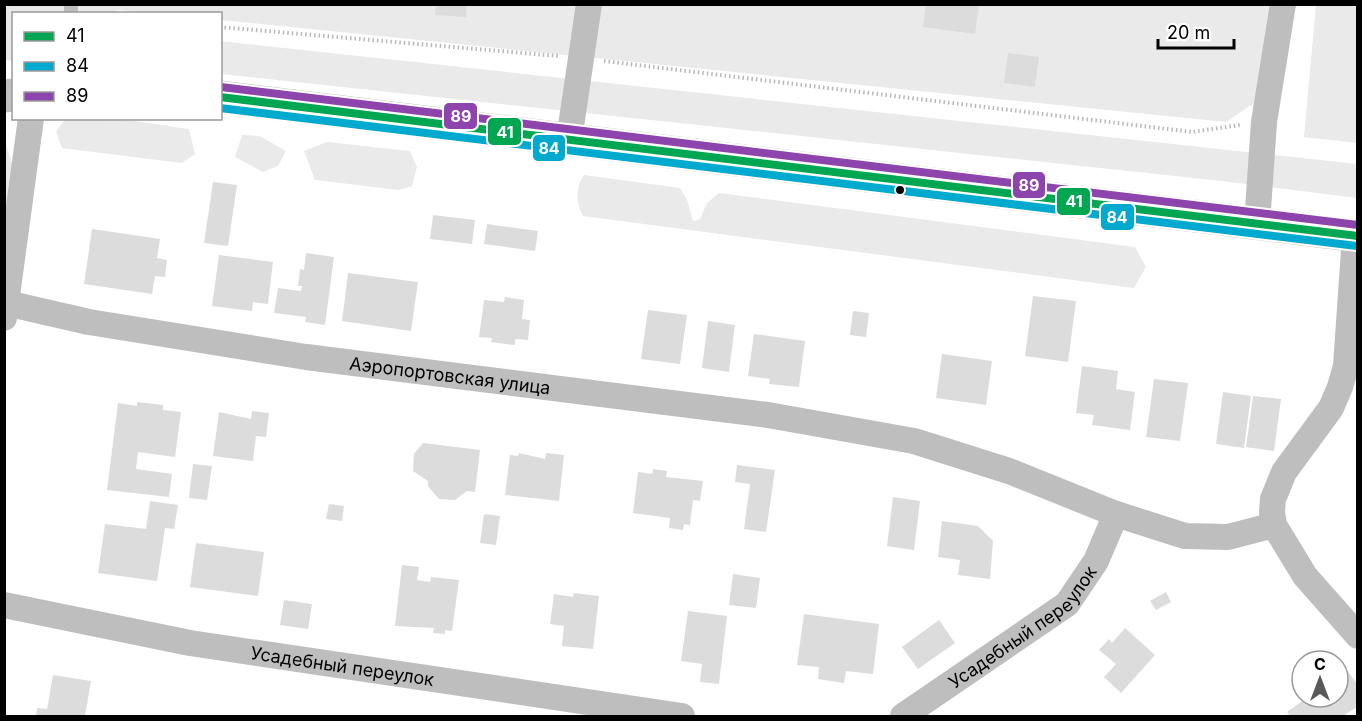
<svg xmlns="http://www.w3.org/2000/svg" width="1362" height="721" viewBox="0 0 1362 721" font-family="Inter,sans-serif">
	<rect width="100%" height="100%" fill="#fff"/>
	<g fill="#eaeaea">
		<polygon points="4,5 1278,5 1260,99 1226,122 221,20 220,14 157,14 118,10 112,14 14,14 13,61 5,60"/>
		<polygon points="1316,5 1357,5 1357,143 1304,137"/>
		<polygon points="220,41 1357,164 1357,198 1222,181 221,74"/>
		<polygon points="65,119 135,121 189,129 195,154 182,163 62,148 56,132"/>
		<polygon points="242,135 260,136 286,151 278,166 263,172 235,157"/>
		<polygon points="5,142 13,166 5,236"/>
		<polygon points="327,142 410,151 417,167 412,186 399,190 315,180 304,151"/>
		<path d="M584 175 680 188 687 200 693 221 700 219 707 203 719 193 1135 247 1146 267 1134 288 583 216C576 204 575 187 584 175Z"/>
	</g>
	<g fill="#dcdcdc">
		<polygon points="436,4 467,4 466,17 435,15"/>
		<polygon points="926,4 979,4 975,34 923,27"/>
		<polygon points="1008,53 1039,57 1035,87 1004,83"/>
		<polygon points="213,182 237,185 228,246 204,243"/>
		<polygon points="433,215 475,220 472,244 430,239"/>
		<polygon points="487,224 538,231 535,251 484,244"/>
		<polygon points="92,229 160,239 157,258 167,260 165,277 155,276 152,294 84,284"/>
		<polygon points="306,253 334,257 325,325 305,322 306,317 274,313 278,288 301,291 302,286 298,286 300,269 304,270"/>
		<polygon points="219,255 273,262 268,304 253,302 252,311 212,306"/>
		<polygon points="348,273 418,282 411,331 342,321"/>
		<polygon points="1033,296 1076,301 1068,362 1025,356"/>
		<polygon points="505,297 524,300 522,319 530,320 528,340 515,339 515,345 491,342 492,338 479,337 484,300 504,302"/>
		<polygon points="648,310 687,315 680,364 641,359"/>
		<polygon points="853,311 869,313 866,337 850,335"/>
		<polygon points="708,321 735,325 729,372 702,368"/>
		<polygon points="754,334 805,341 799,387 769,384 770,379 748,376"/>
		<polygon points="942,354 992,361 986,405 936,398"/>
		<polygon points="1082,366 1118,371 1116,389 1135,392 1130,430 1092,425 1094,415 1076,413"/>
		<polygon points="1154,379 1188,383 1180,441 1146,437"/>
		<polygon points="1223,392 1251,396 1244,448 1216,444"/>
		<polygon points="1253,396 1281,399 1274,451 1246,447"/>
		<polygon points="137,402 163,405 163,410 181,412 175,457 138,452 136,469 172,474 169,497 107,490 118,403 137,406"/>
		<polygon points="252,411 269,413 266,437 256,436 253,461 213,456 219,412 251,419"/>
		<polygon points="423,443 480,450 475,492 467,491 455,500 439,499 428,486 428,481 413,471 414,454"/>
		<polygon points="519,453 545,459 546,453 564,455 559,501 505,495 510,455 518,456"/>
		<polygon points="193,464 212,466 207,500 189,498"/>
		<polygon points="737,465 775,470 766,532 744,529 750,484 735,482"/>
		<polygon points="653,469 667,471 666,477 703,481 700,501 693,500 690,525 684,524 683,530 669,528 670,518 633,513 638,472 652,474"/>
		<polygon points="893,497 920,501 914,550 887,546"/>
		<polygon points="150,501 178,505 174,529 165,528 157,581 98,573 105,524 146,529"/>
		<polygon points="329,504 344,506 342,521 326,519"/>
		<polygon points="484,514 500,516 496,545 480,543"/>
		<polygon points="942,521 978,526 993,541 990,579 958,575 960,560 938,557"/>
		<polygon points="196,543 264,552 258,596 190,587"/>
		<polygon points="402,565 419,567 417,580 430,582 431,577 459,580 452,631 445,630 445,634 433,633 434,628 395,626"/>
		<polygon points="733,574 760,578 756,608 729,605"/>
		<polygon points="1166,592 1171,602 1156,610 1150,601"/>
		<polygon points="574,593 599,596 593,649 562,646 564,626 550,624 554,594 573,597"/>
		<polygon points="284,600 312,604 308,629 280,625"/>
		<polygon points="688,611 727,616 719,684 700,682 702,664 681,661"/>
		<polygon points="804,614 879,624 873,674 846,671 844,683 818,679 819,667 797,665"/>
		<polygon points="939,620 955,643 918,669 902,647"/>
		<polygon points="1125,628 1155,655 1121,693 1104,677 1116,664 1099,650 1109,639 1112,643"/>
		<polygon points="1346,669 1358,685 1358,706 1343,716 1290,716 1287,712 1308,697 1338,697 1338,675"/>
		<polygon points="53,675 91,681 85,716 36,716 37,708 47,709"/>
	</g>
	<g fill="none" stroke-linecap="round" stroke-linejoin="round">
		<g stroke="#b8b8b8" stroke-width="4" stroke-dasharray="1.5 3" stroke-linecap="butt">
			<polyline points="220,27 558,56"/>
			<polyline points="604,61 1192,132 1240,125"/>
		</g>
		<polyline stroke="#bebebe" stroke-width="14" points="71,14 71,4"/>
		<g stroke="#bebebe" stroke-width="26">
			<polyline points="569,140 589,4"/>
			<polyline points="1257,224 1264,122 1283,4"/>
			<polyline points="1355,236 1346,366 1340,387 1331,408 1284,472 1273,499 1272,512 1274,525 1305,576 1358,636"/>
			<path id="s1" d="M6 303 89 322 306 357 768 415 914 441 1009 471 1116 514 1185 536 1228 537 1274 525"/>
			<polyline points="4,318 31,118"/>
			<path id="s2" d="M4 605 190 643 682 716"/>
			<path id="s3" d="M903 716 1067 604 1096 561 1116 514"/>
		</g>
		<g stroke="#c1c1c1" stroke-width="33">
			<polyline points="4,96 14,95"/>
			<polyline points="220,97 1358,236"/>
		</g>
		<defs>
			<polyline id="bus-1" points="220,97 1358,236"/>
			<polyline id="bus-2" points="220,108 1357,246"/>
			<polyline id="bus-3" points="221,87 1358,225"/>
		</defs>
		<use href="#bus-1" stroke="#fff" stroke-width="12"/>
		<use href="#bus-2" stroke="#fff" stroke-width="12"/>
		<use href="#bus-3" stroke="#fff" stroke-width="12"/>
		<use href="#bus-1" stroke="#00a651" stroke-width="8"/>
		<use href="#bus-2" stroke="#00a9ce" stroke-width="8"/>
		<use href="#bus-3" stroke="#8e44ad" stroke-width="8"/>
	</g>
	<circle fill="#000" stroke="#fff" stroke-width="2" cx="900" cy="190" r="5"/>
	<g text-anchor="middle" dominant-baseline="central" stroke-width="5" stroke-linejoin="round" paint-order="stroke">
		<g font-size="18" fill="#000" stroke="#fff">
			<text stroke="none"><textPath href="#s1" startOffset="450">Аэропортовская улица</textPath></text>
			<text stroke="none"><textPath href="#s3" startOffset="150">Усадебный переулок</textPath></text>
			<text stroke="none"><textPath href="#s2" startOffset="344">Усадебный переулок</textPath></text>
		</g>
	</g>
	<g stroke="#fff" stroke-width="2">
		<rect x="443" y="102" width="35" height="28" rx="6" fill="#8e44ad"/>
		<rect x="487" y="117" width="35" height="29" rx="6" fill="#00a651"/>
		<rect x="532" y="134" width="34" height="28" rx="6" fill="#00a9ce"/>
		<rect x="1012" y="171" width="34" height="28" rx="6" fill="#8e44ad"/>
		<rect x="1056" y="187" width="35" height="29" rx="6" fill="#00a651"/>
		<rect x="1100" y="203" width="35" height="28" rx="6" fill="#00a9ce"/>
	</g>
	<g font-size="16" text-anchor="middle" font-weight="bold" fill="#fff">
		<text x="461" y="122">89</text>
		<text x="505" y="138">41</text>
		<text x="549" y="154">84</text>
		<text x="1029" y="191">89</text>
		<text x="1074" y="207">41</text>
		<text x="1117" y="223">84</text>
	</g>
	<rect width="1362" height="721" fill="none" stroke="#000000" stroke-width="12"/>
	<rect x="12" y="12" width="210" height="108" fill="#ffffff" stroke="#999999" stroke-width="1.5"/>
	<rect x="24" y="32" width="30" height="9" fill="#00a651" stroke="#999999" stroke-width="1.5"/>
	<text x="66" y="42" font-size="18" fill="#000000">41</text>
	<rect x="24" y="62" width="30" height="9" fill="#00a9ce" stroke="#999999" stroke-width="1.5"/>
	<text x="66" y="72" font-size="18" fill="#000000">84</text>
	<rect x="24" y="92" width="30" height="9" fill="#8e44ad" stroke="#999999" stroke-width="1.5"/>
	<text x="66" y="102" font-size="18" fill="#000000">89</text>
	<g transform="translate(1320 679)"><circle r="28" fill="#ffffff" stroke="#999999" stroke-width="1.5"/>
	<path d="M0-4.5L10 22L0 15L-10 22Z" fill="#595959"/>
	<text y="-9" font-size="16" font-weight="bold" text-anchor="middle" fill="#000000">С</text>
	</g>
	<path d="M1158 39v9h76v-9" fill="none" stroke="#000000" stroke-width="3"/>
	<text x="1167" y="39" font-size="18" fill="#000000" stroke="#ffffff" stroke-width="4.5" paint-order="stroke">20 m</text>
</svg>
